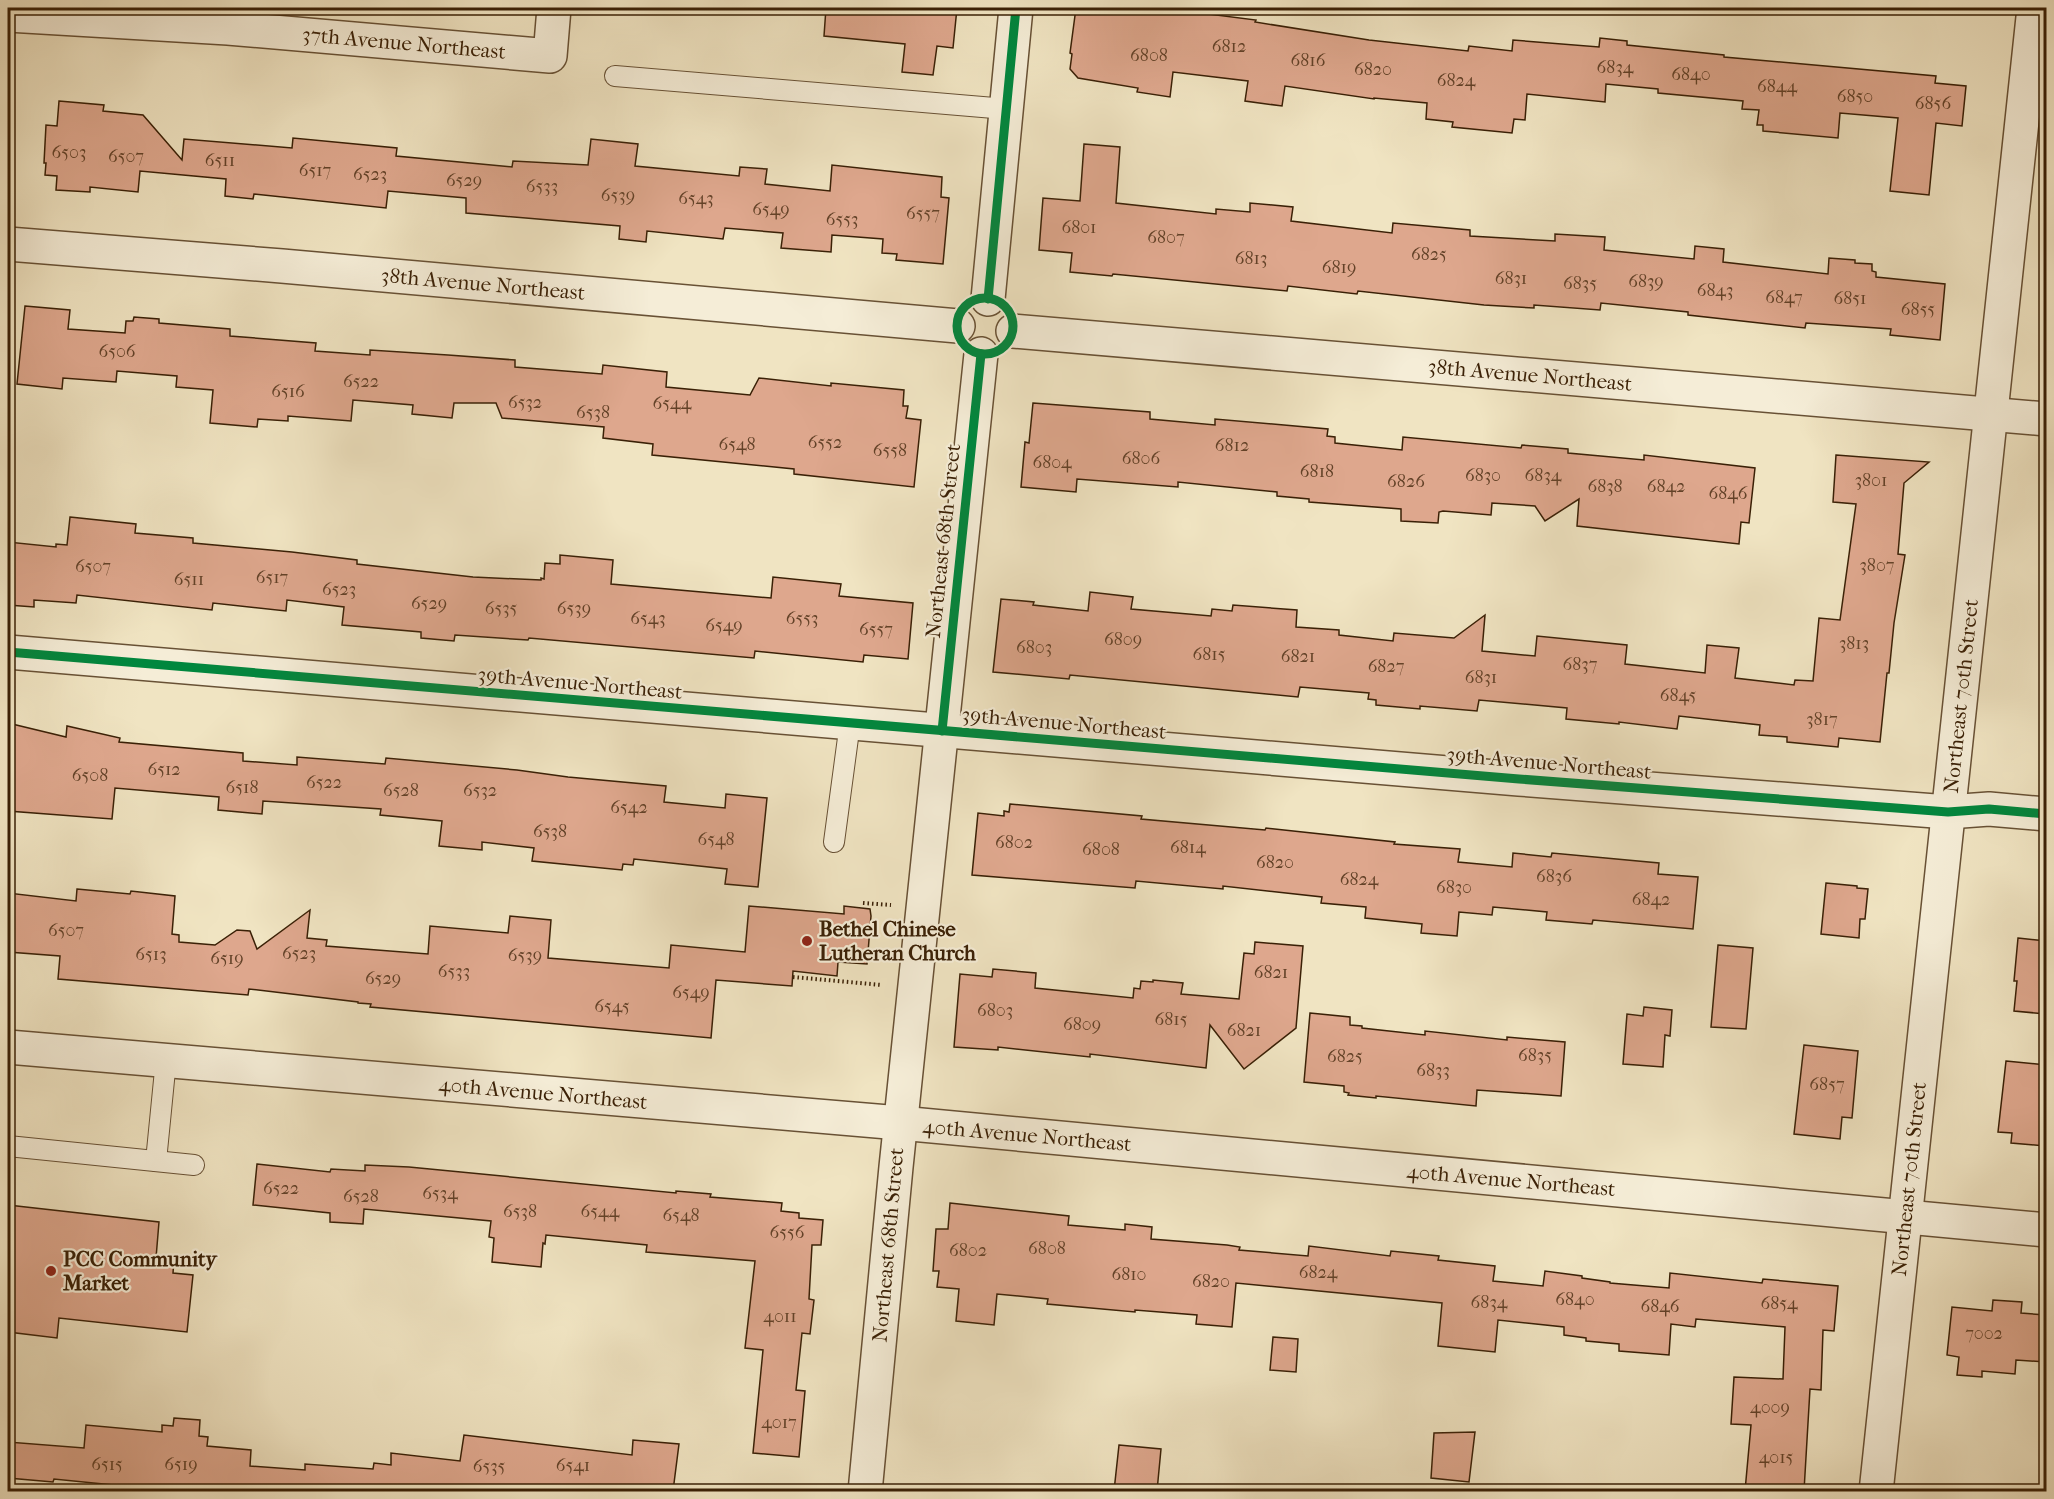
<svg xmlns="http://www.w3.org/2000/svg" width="2054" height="1499" viewBox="0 0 2054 1499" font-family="'IM FELL French Canon',serif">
	<rect width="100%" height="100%" fill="#f0e4c2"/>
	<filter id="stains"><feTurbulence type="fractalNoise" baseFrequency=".00333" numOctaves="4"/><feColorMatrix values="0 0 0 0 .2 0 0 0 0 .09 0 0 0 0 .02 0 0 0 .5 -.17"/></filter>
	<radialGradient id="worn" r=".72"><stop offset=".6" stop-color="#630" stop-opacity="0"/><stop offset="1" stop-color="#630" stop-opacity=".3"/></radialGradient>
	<g fill="#dea78d" stroke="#3a2006" stroke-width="1.5">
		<polygon points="826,8 957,8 953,48 937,46 933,75 902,72 905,44 824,36"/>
		<polygon points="1076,8 1161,8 1256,20 1255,22 1369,40 1468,51 1469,46 1512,51 1513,40 1599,47 1600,38 1627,41 1627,45 1724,55 1724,57 1936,76 1935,83 1966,86 1962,126 1936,123 1929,195 1890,191 1898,118 1840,113 1838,138 1763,131 1763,125 1757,125 1759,110 1742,109 1743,101 1658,93 1658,89 1606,84 1605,102 1527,94 1525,120 1514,119 1512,133 1452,127 1453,122 1426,119 1427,103 1374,98 1374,99 1285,86 1282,106 1245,101 1248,81 1173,72 1170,97 1137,92 1138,88 1078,78 1070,69 1072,54 1070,53"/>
		<polygon points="59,101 104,105 103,111 143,115 182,160 184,139 292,148 293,138 397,148 396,156 512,167 513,161 588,165 591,139 638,144 635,166 739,176 740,167 767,169 765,184 830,191 832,165 942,177 941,197 949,198 943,264 896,260 897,254 882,253 883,239 832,235 831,252 781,248 783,233 725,228 723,239 647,231 646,242 619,239 620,226 466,213 466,198 388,191 386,208 254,194 253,199 225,196 226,179 140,171 138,192 90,187 90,192 56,190 57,176 45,175 46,163 44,163 46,125 57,126"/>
		<polygon points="1084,144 1120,147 1116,203 1216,214 1216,209 1250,212 1250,203 1293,207 1291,221 1392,233 1393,223 1470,230 1470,236 1555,241 1555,234 1605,237 1604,250 1694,259 1695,246 1724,249 1723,262 1828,274 1829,258 1855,260 1855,263 1872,264 1872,271 1876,272 1876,277 1945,284 1940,340 1890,335 1891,329 1806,323 1805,328 1688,315 1688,312 1601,303 1600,310 1534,305 1534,308 1484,305 1358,291 1357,294 1288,286 1287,291 1113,274 1112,276 1070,272 1072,253 1039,250 1043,198 1080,201"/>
		<polygon points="25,306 70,310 68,329 125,333 126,321 133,321 134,317 159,319 159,323 230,329 230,336 316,343 315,351 370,355 370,350 448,355 515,360 515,367 602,374 603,365 667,372 666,387 750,395 759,378 831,386 831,383 904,390 903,406 908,406 906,418 921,420 914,487 794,474 794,469 652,455 653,444 603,438 604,427 502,418 496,403 454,403 452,418 412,414 413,405 353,400 351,421 288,416 288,421 258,419 257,427 210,423 213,390 176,387 177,376 117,371 116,382 63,378 62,389 17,384"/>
		<polygon points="1033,403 1150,412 1150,419 1215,425 1215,419 1328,429 1327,436 1335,437 1335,443 1402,450 1403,437 1521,448 1522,445 1568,449 1568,453 1644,460 1644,455 1755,468 1749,523 1741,522 1739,544 1577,526 1579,499 1545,521 1535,506 1492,503 1491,515 1443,511 1439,512 1438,523 1401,521 1401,509 1309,502 1309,499 1277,496 1277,492 1178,482 1178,487 1077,479 1076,492 1021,487 1025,442 1029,443"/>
		<polygon points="1836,455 1929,462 1904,483 1898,554 1905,555 1894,623 1889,673 1887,673 1880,742 1839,738 1838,747 1787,742 1787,737 1759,735 1760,725 1679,716 1677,729 1619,722 1619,724 1566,719 1567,708 1479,700 1477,711 1420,706 1420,709 1376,705 1376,700 1368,699 1369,693 1300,687 1298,697 1070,675 1069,679 993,672 1001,599 1034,602 1033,605 1088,611 1090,592 1133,597 1131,609 1211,616 1212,609 1232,611 1233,605 1297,610 1296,627 1339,630 1339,635 1393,641 1394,633 1454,638 1485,615 1482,651 1535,656 1537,636 1627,645 1625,664 1705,673 1707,645 1739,648 1735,678 1794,685 1795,680 1813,681 1819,618 1840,620 1856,504 1833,502"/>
		<polygon points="70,517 136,524 135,533 193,538 193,543 292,552 357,560 357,564 473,577 541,580 541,578 544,579 545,563 560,564 560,555 613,560 611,584 771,598 773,577 841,584 839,596 913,603 908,659 864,655 863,662 755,651 754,658 529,638 528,640 455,635 454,641 421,638 421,632 342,625 344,607 287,600 286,611 213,603 212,610 77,595 76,603 34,600 34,607 8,605 8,542 56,547 56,544 67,545"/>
		<polygon points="8,723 66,737 67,726 120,738 119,742 243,753 243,761 297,765 297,757 385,764 386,758 517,770 568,777 666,786 664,802 725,808 726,794 767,798 758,887 725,884 727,869 634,859 633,865 623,864 622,870 532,861 534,848 482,842 482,850 439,846 442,821 380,815 381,809 263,801 262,814 218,810 219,797 115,788 112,819 8,811"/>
		<polygon points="1010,804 1142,816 1141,819 1265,830 1266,828 1395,842 1394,844 1460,849 1458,862 1512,867 1513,853 1551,857 1552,853 1659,863 1658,874 1698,877 1693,929 1593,920 1592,924 1546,920 1547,912 1493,907 1492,915 1459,912 1457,936 1421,933 1422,924 1365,918 1366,907 1321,903 1322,897 1223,886 1223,889 1136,881 1135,888 972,875 978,813 1004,816 1004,811 1009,812"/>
		<polygon points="1826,883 1857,886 1857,888 1868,889 1865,919 1860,919 1859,938 1821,934"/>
		<polygon points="77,889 130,894 131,891 175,896 172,934 179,935 179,942 215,945 237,930 250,931 257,949 310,910 307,938 327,940 326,946 428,954 430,926 508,933 510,916 551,920 548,958 669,968 671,945 745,952 749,906 844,914 844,906 870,909 871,916 867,964 838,962 837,976 793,971 792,986 716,980 711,1038 370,1007 371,1004 358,1003 358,1002 249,989 248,995 58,979 60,956 8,952 8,893 76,901"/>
		<polygon points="2018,938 2046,941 2046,1014 2014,1011 2017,981 2014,981"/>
		<polygon points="1255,942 1303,946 1296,1028 1244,1069 1210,1025 1206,1068 1090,1054 1090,1057 998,1047 998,1050 954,1047 960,974 992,977 993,969 1036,973 1035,988 1133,998 1134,988 1140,989 1141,981 1153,982 1153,980 1183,983 1181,994 1239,999 1244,953 1254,954"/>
		<polygon points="1718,945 1753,948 1746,1029 1711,1027"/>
		<polygon points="1644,1007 1672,1010 1670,1036 1665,1035 1663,1067 1623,1064 1627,1014 1643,1016"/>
		<polygon points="1310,1013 1350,1017 1350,1025 1362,1026 1362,1028 1425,1035 1425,1031 1507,1040 1507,1037 1565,1042 1561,1096 1477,1090 1476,1106 1376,1096 1376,1098 1348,1095 1349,1093 1344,1092 1344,1086 1304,1082"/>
		<polygon points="1804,1045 1858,1051 1852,1118 1842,1117 1840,1139 1794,1134"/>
		<polygon points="2006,1061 2046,1065 2045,1146 2011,1143 2012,1133 1998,1132"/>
		<polygon points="257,1164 330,1172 331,1169 365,1171 365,1165 409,1167 676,1193 676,1191 711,1194 710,1197 782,1203 781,1211 799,1213 799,1218 823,1220 821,1245 812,1245 809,1299 814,1300 810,1334 802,1333 796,1390 805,1391 799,1457 753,1453 763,1350 745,1348 755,1261 646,1252 647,1245 546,1235 545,1244 543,1243 541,1267 492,1262 494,1238 489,1237 491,1221 364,1209 363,1224 330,1222 330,1213 253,1205"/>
		<polygon points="950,1203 1069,1216 1068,1225 1125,1230 1125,1224 1152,1227 1151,1239 1227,1245 1240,1247 1239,1250 1308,1256 1309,1246 1390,1256 1391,1251 1439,1256 1438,1260 1495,1266 1493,1281 1543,1286 1545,1271 1582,1276 1582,1278 1610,1282 1610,1283 1669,1288 1670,1273 1762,1283 1763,1279 1838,1286 1834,1331 1823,1330 1821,1390 1810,1389 1804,1491 1745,1491 1751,1425 1731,1424 1734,1377 1783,1379 1785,1327 1696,1319 1695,1327 1671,1324 1669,1355 1619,1351 1619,1344 1586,1341 1586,1338 1564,1335 1564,1327 1498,1320 1495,1352 1438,1346 1442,1303 1236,1283 1232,1327 1196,1324 1197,1315 1135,1310 1135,1312 1047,1304 1048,1299 997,1294 994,1325 956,1321 959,1289 937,1287 939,1271 933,1271 936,1229 948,1229"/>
		<polygon points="8,1205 159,1222 156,1258 174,1260 173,1273 193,1275 187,1332 59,1318 57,1338 8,1332"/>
		<polygon points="1993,1300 2022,1302 2021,1313 2046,1315 2046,1362 2016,1360 2015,1374 1982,1371 1982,1377 1957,1375 1959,1357 1947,1355 1952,1307 1992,1311"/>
		<polygon points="1273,1337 1298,1339 1296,1372 1270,1370"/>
		<polygon points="174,1418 200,1420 199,1436 208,1437 207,1446 251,1450 250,1466 305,1470 305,1464 373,1469 374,1463 391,1465 391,1453 460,1461 464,1435 632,1455 633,1440 679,1444 673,1491 153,1491 153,1489 54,1479 53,1482 8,1478 8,1442 84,1448 86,1425 162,1432 162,1425 173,1426"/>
		<polygon points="1475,1432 1469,1482 1431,1478 1434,1433"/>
		<polygon points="1119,1445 1161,1449 1157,1491 1114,1491"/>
	</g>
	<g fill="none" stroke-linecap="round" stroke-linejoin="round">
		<defs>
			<g id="service">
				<polyline points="615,76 1006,109"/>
				<polyline points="834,842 850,723"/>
				<polyline points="8,1146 194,1165"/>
				<polyline points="156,1161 166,1060"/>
			</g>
			<g id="minor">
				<polyline points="8,15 228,28 550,56 554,8"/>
				<polyline points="8,244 282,266 958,326"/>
				<polyline points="988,299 1016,8"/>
				<polyline points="1013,331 2046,419"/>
				<polyline points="8,652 1519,779 1948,812 1989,809 2046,814"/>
				<polyline points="865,1492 896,1167 981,354"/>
			</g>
			<g id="tertiary">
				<polyline points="8,1047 900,1123 2046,1230"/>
				<polyline points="1876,1492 2034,8"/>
			</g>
		</defs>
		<use href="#service" stroke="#685135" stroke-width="22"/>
		<use href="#minor" stroke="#685135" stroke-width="36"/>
		<use href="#tertiary" stroke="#685135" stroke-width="36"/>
		<g stroke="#3a2006" stroke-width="4" stroke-dasharray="1.5 3" stroke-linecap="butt">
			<polyline points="863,903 891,905"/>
			<polyline points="793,977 882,985"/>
		</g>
		<use href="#service" stroke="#f5edd7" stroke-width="20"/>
		<use href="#minor" stroke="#f5edd7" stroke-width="33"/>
		<use href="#tertiary" stroke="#f5edd7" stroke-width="33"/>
		<defs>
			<g id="cycleway">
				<circle cx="985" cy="326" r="28"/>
				<polyline points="988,299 1016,8"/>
				<polyline points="8,652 1519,779 1948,812 1989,809 2046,814"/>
				<polyline points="942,731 981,354"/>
			</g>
		</defs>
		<use href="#cycleway" stroke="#f5edd7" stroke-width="13"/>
		<use href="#cycleway" stroke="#00873e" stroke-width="9"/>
	</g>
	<g fill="#8f2418" stroke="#f5edd7" stroke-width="2">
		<circle cx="807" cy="941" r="6"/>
		<circle cx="51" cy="1271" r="6"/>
	</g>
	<g text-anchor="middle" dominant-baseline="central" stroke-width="4.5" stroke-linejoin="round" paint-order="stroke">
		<g font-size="18" fill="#634228">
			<text x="1229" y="46">6812</text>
			<text x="1149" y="55">6808</text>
			<text x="1308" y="60">6816</text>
			<text x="1615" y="67">6834</text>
			<text x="1373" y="69">6820</text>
			<text x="1691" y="74">6840</text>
			<text x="1456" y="80">6824</text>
			<text x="1777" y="86">6844</text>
			<text x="1855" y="96">6850</text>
			<text x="1933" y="103">6856</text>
			<text x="69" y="152">6503</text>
			<text x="126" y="156">6507</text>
			<text x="220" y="160">6511</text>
			<text x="315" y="170">6517</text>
			<text x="370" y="174">6523</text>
			<text x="464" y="180">6529</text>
			<text x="542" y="186">6533</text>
			<text x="618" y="195">6539</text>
			<text x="696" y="198">6543</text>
			<text x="771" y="209">6549</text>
			<text x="923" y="213">6557</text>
			<text x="842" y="219">6553</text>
			<text x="1079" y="227">6801</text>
			<text x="1166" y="237">6807</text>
			<text x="1429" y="254">6825</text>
			<text x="1251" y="258">6813</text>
			<text x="1339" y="267">6819</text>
			<text x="1511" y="278">6831</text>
			<text x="1646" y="281">6839</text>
			<text x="1580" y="283">6835</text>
			<text x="1715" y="290">6843</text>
			<text x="1784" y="297">6847</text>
			<text x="1850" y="298">6851</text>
			<text x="1918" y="309">6855</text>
			<text x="117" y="351">6506</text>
			<text x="361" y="381">6522</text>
			<text x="288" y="391">6516</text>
			<text x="525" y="402">6532</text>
			<text x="672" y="403">6544</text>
			<text x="593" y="412">6538</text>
			<text x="825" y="442">6552</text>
			<text x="737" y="444">6548</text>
			<text x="1232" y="445">6812</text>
			<text x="890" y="450">6558</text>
			<text x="1141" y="458">6806</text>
			<text x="1052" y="462">6804</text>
			<text x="1317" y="471">6818</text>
			<text x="1483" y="475">6830</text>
			<text x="1543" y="475">6834</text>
			<text x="1871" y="480">3801</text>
			<text x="1406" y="481">6826</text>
			<text x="1605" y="486">6838</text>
			<text x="1666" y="486">6842</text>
			<text x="1728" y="493">6846</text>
			<text x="1877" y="565">3807</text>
			<text x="93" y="566">6507</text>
			<text x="272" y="577">6517</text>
			<text x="189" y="579">6511</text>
			<text x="339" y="589">6523</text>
			<text x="429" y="603">6529</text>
			<text x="501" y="608">6535</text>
			<text x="574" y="608">6539</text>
			<text x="648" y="618">6543</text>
			<text x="802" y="618">6553</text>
			<text x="724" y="625">6549</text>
			<text x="876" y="629">6557</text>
			<text x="1123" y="639">6809</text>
			<text x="1854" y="643">3813</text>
			<text x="1034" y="647">6803</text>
			<text x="1209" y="654">6815</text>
			<text x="1298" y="656">6821</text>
			<text x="1580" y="664">6837</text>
			<text x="1386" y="666">6827</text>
			<text x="1481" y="677">6831</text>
			<text x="1678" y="695">6845</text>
			<text x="1822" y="719">3817</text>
			<text x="164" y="769">6512</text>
			<text x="90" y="775">6508</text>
			<text x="324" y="782">6522</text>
			<text x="242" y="787">6518</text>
			<text x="401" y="790">6528</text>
			<text x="480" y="790">6532</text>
			<text x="629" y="807">6542</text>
			<text x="550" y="831">6538</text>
			<text x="716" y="839">6548</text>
			<text x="1014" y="842">6802</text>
			<text x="1188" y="847">6814</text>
			<text x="1101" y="849">6808</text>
			<text x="1275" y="862">6820</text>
			<text x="1554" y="876">6836</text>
			<text x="1359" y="879">6824</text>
			<text x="1454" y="887">6830</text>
			<text x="1651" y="899">6842</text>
			<text x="66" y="930">6507</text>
			<text x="299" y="953">6523</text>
			<text x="151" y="954">6513</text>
			<text x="525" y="955">6539</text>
			<text x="227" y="958">6519</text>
			<text x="454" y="971">6533</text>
			<text x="1271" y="972">6821</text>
			<text x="383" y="978">6529</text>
			<text x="691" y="992">6549</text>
			<text x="612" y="1006">6545</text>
			<text x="995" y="1010">6803</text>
			<text x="1171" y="1019">6815</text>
			<text x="1082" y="1024">6809</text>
			<text x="1244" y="1030">6821</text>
			<text x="1535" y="1055">6835</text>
			<text x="1345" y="1056">6825</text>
			<text x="1433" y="1070">6833</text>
			<text x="1827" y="1084">6857</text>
			<text x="281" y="1188">6522</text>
			<text x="440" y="1193">6534</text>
			<text x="361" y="1196">6528</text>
			<text x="520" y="1211">6538</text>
			<text x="600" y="1211">6544</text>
			<text x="681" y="1215">6548</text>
			<text x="787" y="1232">6556</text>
			<text x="1047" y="1248">6808</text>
			<text x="968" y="1250">6802</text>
			<text x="1318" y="1272">6824</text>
			<text x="1129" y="1274">6810</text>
			<text x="1211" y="1281">6820</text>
			<text x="1575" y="1299">6840</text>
			<text x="1489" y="1302">6834</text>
			<text x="1779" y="1303">6854</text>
			<text x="1660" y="1306">6846</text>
			<text x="780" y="1316">4011</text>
			<text x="1984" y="1333">7002</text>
			<text x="1770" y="1407">4009</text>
			<text x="779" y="1422">4017</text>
			<text x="1776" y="1457">4015</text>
			<text x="107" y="1464">6515</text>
			<text x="181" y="1464">6519</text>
			<text x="573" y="1465">6541</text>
			<text x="489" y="1466">6535</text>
		</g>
		<g font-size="21" fill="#3a2006" stroke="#f5edd7">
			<text transform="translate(404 43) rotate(5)">37th Avenue Northeast</text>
			<text transform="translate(483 284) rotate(5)">38th Avenue Northeast</text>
			<text transform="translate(1530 375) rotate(5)">38th Avenue Northeast</text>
			<text transform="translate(943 541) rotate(-84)">Northeast 68th Street</text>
			<text transform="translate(580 683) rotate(5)">39th Avenue Northeast</text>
			<text transform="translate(1961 696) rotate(-84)">Northeast 70th Street</text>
			<text transform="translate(1064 723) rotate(5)">39th Avenue Northeast</text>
			<text transform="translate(1549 763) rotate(5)">39th Avenue Northeast</text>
			<text transform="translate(543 1093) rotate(5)">40th Avenue Northeast</text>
			<text transform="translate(1027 1135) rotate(5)">40th Avenue Northeast</text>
			<text transform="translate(1909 1179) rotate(-84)">Northeast 70th Street</text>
			<text transform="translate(1511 1180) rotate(5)">40th Avenue Northeast</text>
			<text transform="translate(888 1245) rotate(-85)">Northeast 68th Street</text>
		</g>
		<g font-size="21" font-weight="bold" fill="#3a2006" stroke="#f5edd7" text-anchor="start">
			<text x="819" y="929">Bethel Chinese<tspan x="819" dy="24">Lutheran Church</tspan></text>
			<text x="63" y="1259">PCC Community<tspan x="63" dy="24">Market</tspan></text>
		</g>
	</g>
	<rect width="2054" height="1499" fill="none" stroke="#f0e4c2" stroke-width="30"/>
	<rect x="9" y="9" width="2036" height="1481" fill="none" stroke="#3a2006" stroke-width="3"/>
	<rect x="15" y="15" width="2024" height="1469" fill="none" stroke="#3a2006" stroke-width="1.5"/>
	<rect width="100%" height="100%" filter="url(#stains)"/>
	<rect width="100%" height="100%" fill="url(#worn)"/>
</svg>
